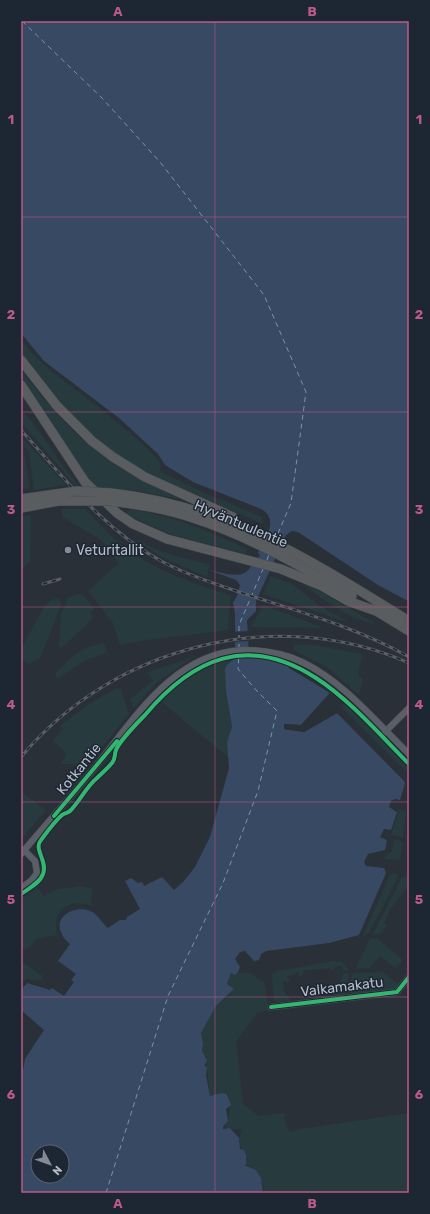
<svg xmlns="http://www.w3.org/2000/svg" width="430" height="1214" viewBox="0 0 430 1214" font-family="Rubik,sans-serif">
	<rect width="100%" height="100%" fill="#2a3038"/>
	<g fill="#273a3e">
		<polygon points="21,339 31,352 51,371 92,402 142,443 160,462 161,472 205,493 262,517 263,524 156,478 130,464 89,433 44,385 21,354"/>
		<path d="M21 369C45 403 75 437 110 461 131 476 156 487 180 499L138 491 94 487 21 378Z"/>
		<path d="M21 410C43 432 57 461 77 484L75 485 21 422Z"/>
		<polygon points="21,439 25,441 66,485 34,490 29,451 23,446 30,489 21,489"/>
		<path d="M61 509H85C95 519 105 530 115 540 145 566 194 585 231 595L228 630 146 640 120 645 113 623 88 591 119 563 101 540 63 517Z"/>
		<path d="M130 509C171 515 211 532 247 549L245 554 167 533 126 514Z"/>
		<polygon points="31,515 30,562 21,570 21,517"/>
		<path d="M135 539C159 552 184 559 210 564L207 577 161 557Z"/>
		<polygon points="271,576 292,584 317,604 350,623 263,594"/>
		<path d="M300 581 325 594 376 624C347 619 322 599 300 581Z"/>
		<polygon points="78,594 84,596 94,609 90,613 93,618 66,644 59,648 61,613 69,597"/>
		<polygon points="58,598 62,603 40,658 29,664 22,660 21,649 44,607 51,600"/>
		<polygon points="263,605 324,628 251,627"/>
		<path d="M104 643 107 652 84 661 57 679 55 674C72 657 79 648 104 643Z"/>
		<polygon points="294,645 315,645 362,654 358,675 363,679 359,695 327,667 293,650"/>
		<polygon points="194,657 158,681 135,707 133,707 130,699 153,681 147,672"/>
		<path d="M235 658 231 663 228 705 232 727 228 744V757L159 700C180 677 205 663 235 658Z"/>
		<polygon points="116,688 121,689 129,714 83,770 75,764 60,764 66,756 65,752 53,741 63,729 60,726 88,705"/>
		<polygon points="343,704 347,706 409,767 409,774 342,708"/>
		<polygon points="21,792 46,810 21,840"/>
		<polygon points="399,809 406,811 403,838 391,834"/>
		<polygon points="394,839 401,841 403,844 400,860 385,859 386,854 392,852"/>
		<polygon points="390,874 398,874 396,881 369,933 362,938"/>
		<polygon points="409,875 409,889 407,888 391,908 384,923 387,925 379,935 373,934 402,877"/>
		<path d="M81 886 92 888 91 906C77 899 58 905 56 922 56 926 57 931 57 935L36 939 30 947 24 950 21 947V898L37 887 44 896 58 889Z"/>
		<polygon points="377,938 403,960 395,968 380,956 370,968 355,969 370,939"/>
		<polygon points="21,961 43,976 41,981 26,979 21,983"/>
		<polygon points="334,961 342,962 349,970 343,971 342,966 334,967 333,970 330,970 329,968 303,971 303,975 300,976 298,972 287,977 287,979 290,979 288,983 285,980 283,982 284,992 290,998 290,1001 276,1002 274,1000 272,975 277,971"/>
		<polygon points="383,972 399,985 394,989 351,994 350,982 353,973"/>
		<path d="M231 973H249L264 982 269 1010 258 1012 236 1041 243 1104 259 1116 284 1113 286 1126 290 1132 300 1129 409 1113V1193H265C261 1177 260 1172 245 1164L239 1138 242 1129H225C229 1119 232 1104 228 1094L210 1096 207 1068 204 1066 207 1061 202 1050 203 1043 201 1033 216 1006 231 994 227 984Z"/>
		<polygon points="344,973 349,973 346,994 333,996 332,991 337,990"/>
	</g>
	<path fill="#384963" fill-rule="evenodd" d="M21 21H409V599L406 600 378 585 298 532 292 531 286 535 256 601V611L247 620 249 657 265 658 288 665 289 668 330 693 301 725 284 724V729L304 732 337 713 404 781 405 783 400 800 395 799 391 801 389 807 397 812 391 830 384 829 380 837 387 840 385 850 368 854 364 862 366 866 384 868 386 873 359 935 329 943 266 951 261 954 259 960 254 961 245 951 240 952 235 959 240 967 238 972 235 975 231 973 227 984 234 989 216 1006 201 1033 203 1043 202 1050 207 1061 204 1066 207 1067 206 1075 210 1096 222 1093 227 1094 231 1105 226 1109 228 1121 223 1127V1129L230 1128 239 1138 240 1149 244 1150 246 1155V1165H244L256 1170 261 1178 263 1193H21V1071L23 1070 25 1059 44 1030 21 1010V990L27 983 50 990 52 988 64 996 74 982 71 980 76 974 58 961 70 944C67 941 63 938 62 934 52 916 76 905 90 911 97 913 102 923 108 928L120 920H126L127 917 140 909 125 881 131 878 138 883 142 882 144 886 162 877 174 890 184 881 195 867 210 837 229 768 227 742 232 727 226 691 225 669 227 665 235 658V614L233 603 237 596 240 585 236 580 209 570C219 572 239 579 247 571 251 568 253 561 256 557L258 558 260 555 258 553C265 538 280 520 261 509L193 482 165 465 158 454 119 418 44 361 21 333ZM38 1152H62V1176H38Z"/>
	<g fill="#2a3038">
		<polygon points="248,631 250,641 233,642 232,632"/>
		<polygon points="330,693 331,695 302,727 286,726 286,728 303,730 336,711 337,713 304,732 284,729 284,724 301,725"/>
	</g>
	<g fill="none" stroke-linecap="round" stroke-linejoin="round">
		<g stroke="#7c92b1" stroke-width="1" stroke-dasharray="5 4" stroke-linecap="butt">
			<polyline points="22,21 102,98 160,162 264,295 306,392 291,503 276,538"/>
			<polyline points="267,560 269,554"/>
			<polyline points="239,649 239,625 263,569"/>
			<polyline points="106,1193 168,996 223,883 258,791 277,711 256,690 238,669 239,654"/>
		</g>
		<defs>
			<g id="minor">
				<polyline points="385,732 409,708"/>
				<path d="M21 854C46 824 72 796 96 766 135 718 174 653 243 650 264 650 283 653 302 662 344 682 376 722 409 754"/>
				<polyline points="21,888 31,881 37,873 35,861 24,850"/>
				<polyline points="271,1007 397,992 409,977"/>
			</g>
			<g id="highway">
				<polyline points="21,360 57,406 92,441 113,457 145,477 233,517"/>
				<polyline points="21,385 85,482 117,513 133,524 167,539 281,569 322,586 348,601 376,611"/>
				<path d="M111 493C228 506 312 561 409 621"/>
				<path d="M112 501C140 505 167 509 193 518 249 536 301 566 352 596"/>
				<polyline points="373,609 409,631"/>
			</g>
		</defs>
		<use href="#minor" stroke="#484c53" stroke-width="7"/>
		<use href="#highway" stroke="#474c53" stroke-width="10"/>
		<use href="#minor" stroke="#5a5e66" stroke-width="6"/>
		<use href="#highway" stroke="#5a5d60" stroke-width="9"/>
		<defs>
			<g id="rail">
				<path d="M21 430C64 478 105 531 163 562 187 575 213 583 239 592 297 611 356 627 409 657"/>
				<polyline points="43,584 60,579"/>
				<path d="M21 757C113 646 277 604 409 663"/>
			</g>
		</defs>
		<use href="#rail" stroke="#595d64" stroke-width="3"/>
		<use href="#rail" stroke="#1d2633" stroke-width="1.5" stroke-dasharray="4.5" stroke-linecap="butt"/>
		<defs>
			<g id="highway-bridge">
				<polyline points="21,499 77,491 111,493"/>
				<polyline points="21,508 58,501 112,501"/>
			</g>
		</defs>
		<use href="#highway-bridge" stroke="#474c53" stroke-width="10" stroke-linecap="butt"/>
		<use href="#highway-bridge" stroke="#5a5d60" stroke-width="9"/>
		<defs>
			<g id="cycleway">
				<polyline points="54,816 117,741"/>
				<path d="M21 894C28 889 40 883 43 874 48 861 33 849 41 840 47 832 54 822 62 815 65 813 68 813 70 811 80 801 86 787 97 778 102 773 107 769 112 763 116 758 114 755 116 750 119 742 138 722 145 715 193 658 248 634 316 678 349 699 381 736 409 764"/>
				<polyline points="271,1007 397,992 409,977"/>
			</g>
		</defs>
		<use href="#cycleway" stroke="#1d2633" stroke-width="6"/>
		<use href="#cycleway" stroke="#33b770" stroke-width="4"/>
	</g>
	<path fill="none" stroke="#bc5a87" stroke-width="1" stroke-opacity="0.55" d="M215 21V1193M21 217H409M21 412H409M21 607H409M21 802H409M21 997H409"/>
	<circle fill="#848b96" stroke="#1d2633" stroke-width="1.5" cx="68" cy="550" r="4"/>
	<g text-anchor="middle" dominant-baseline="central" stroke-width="3" stroke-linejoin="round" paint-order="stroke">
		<g font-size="14" fill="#b4bcc9" stroke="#1d2633">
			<text transform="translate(241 524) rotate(23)">Hyväntuulentie</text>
			<text transform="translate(79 769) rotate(-51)">Kotkantie</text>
			<text transform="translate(342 987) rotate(-7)">Valkamakatu</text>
		</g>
		<g font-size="14" fill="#b4bcc9" stroke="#1d2633" text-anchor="start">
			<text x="76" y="550">Veturitallit</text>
		</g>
	</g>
	<rect width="430" height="1214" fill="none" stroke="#1d2633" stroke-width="44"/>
	<g transform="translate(50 1164) rotate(131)"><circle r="19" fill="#1d2633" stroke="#59626f"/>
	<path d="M0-3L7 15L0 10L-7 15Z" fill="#848b96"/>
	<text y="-6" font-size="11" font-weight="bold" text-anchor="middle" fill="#b4bcc9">N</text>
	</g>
	<rect x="22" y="22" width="386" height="1170" fill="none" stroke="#bc5a87" stroke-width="1.5"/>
	<g font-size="13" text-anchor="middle" font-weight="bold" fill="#bc5a87">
		<text x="118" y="16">A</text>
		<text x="312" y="16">B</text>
		<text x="11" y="124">1</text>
		<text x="419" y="124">1</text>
		<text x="11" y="319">2</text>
		<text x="419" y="319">2</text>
		<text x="11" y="514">3</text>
		<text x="419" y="514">3</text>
		<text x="11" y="709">4</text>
		<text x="419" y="709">4</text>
		<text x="11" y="904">5</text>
		<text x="419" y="904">5</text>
		<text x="11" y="1099">6</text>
		<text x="419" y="1099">6</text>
		<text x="118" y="1208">A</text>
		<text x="312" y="1208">B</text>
	</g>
</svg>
